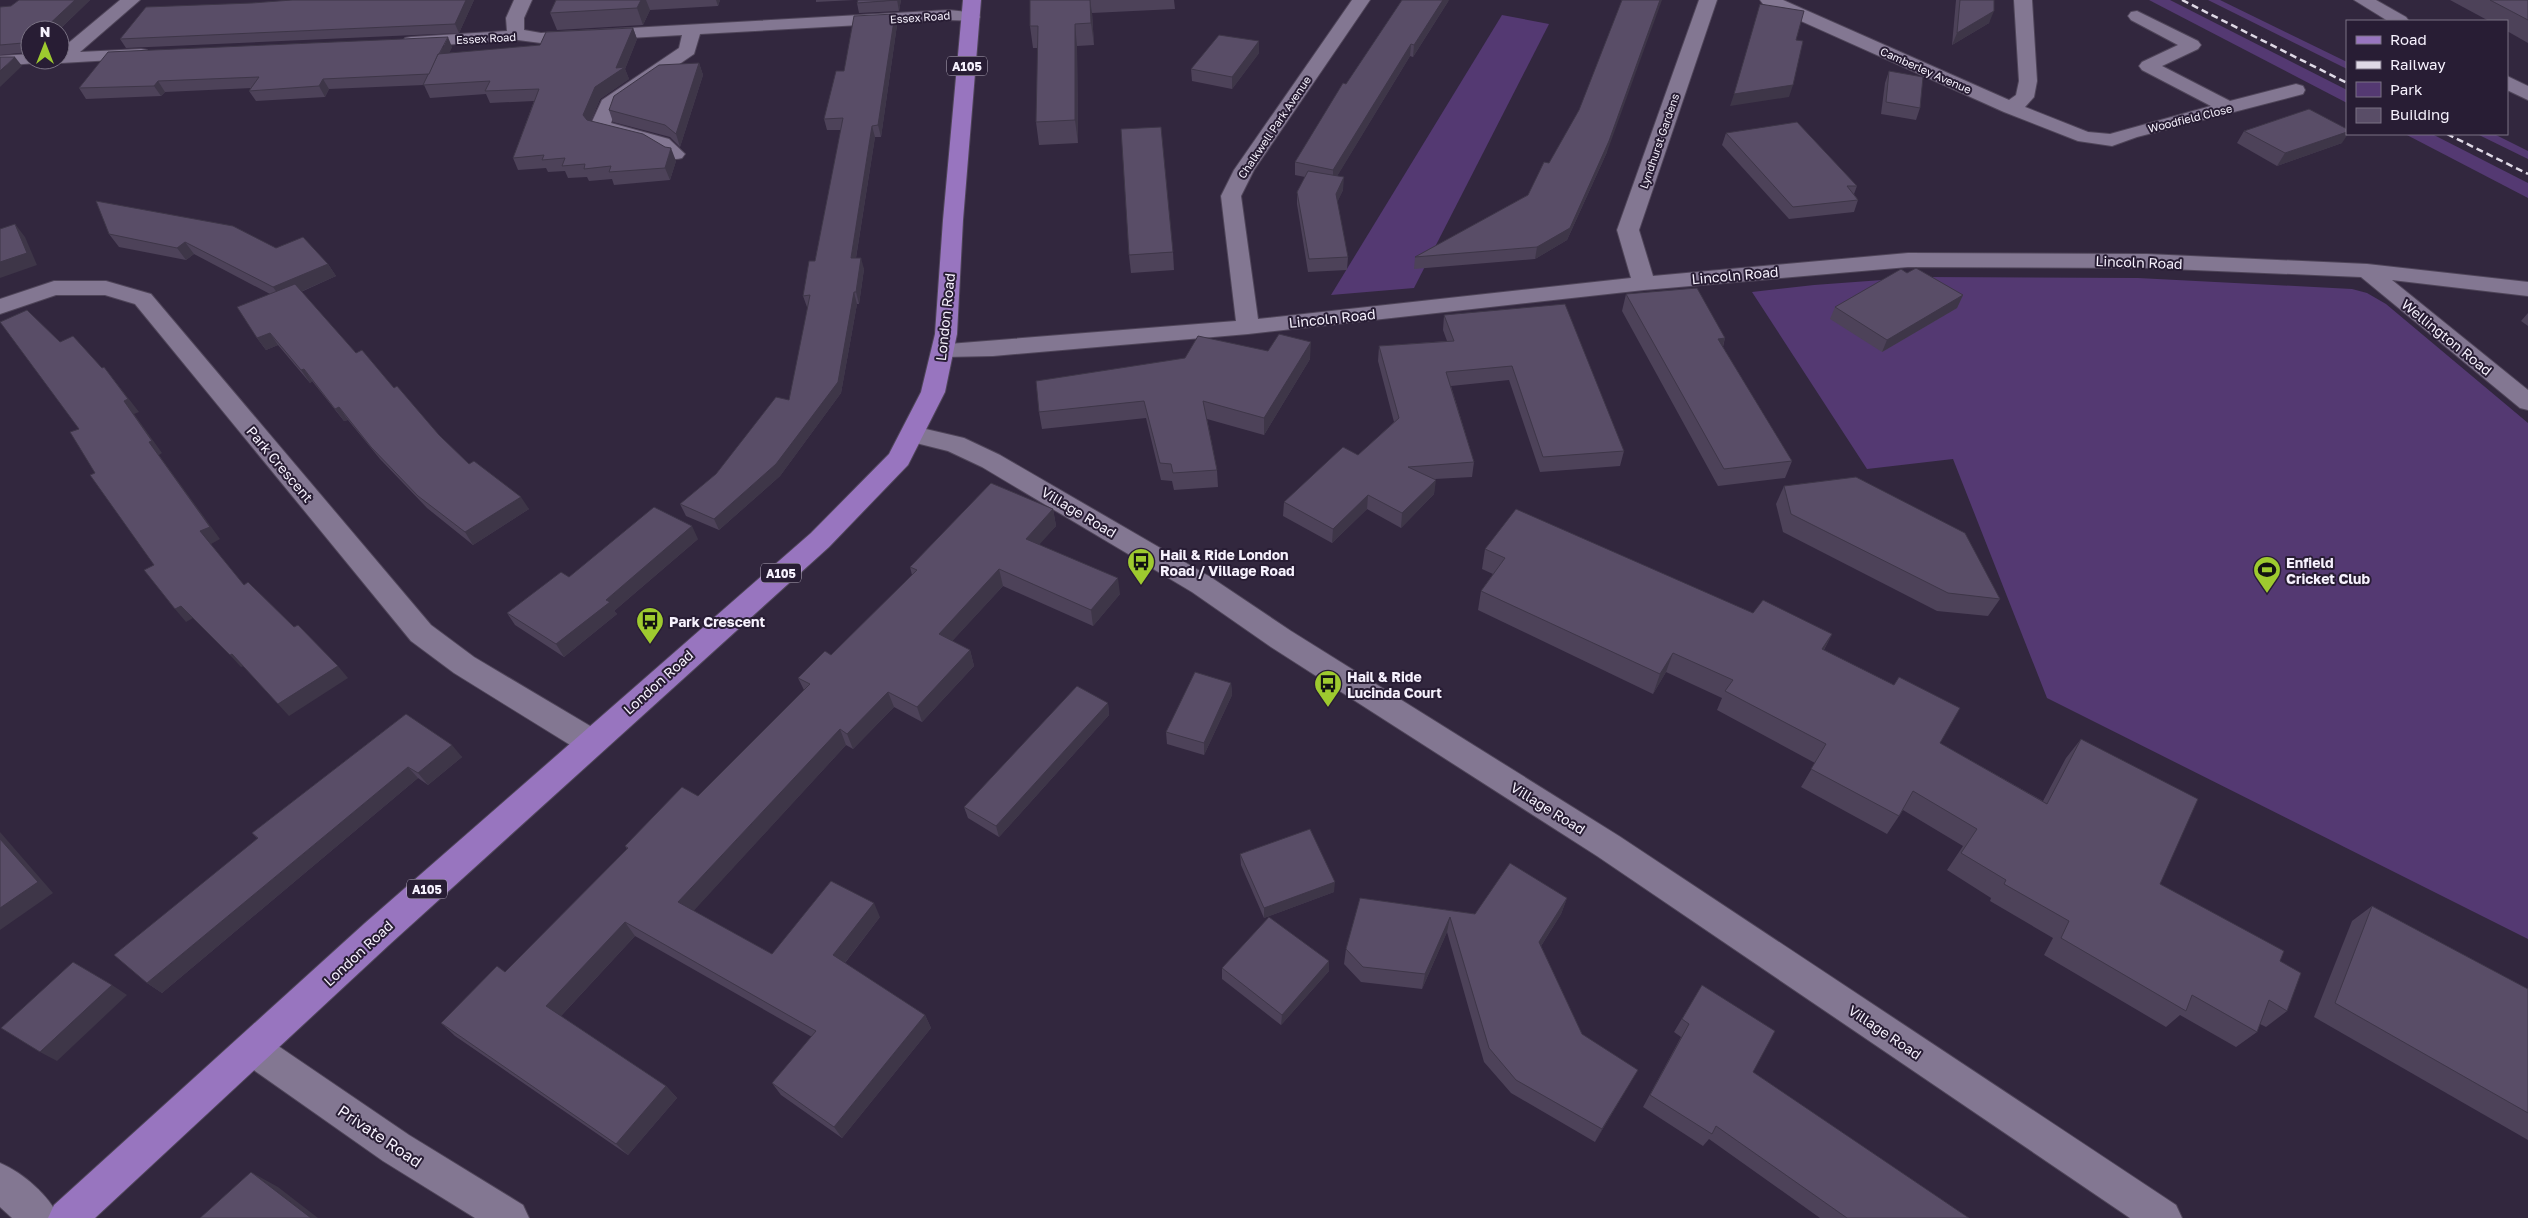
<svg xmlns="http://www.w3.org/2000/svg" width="2528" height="1218" viewBox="0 0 2528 1218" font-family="'Golos Text',sans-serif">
	<rect width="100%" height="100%" fill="#32273e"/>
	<g fill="#543972">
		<polygon points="2149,0 2170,0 2347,90 2347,103"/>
		<polygon points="2208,0 2220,0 2347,62 2347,69"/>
		<polygon points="1502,15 1549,24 1414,288 1331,295"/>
		<polygon points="2405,134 2432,134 2528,183 2528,198"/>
		<polygon points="2477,134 2494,134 2528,151 2528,159"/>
		<polygon points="1923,277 2138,278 2352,289 2367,293 2386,304 2528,423 2528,939 2047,698 1953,459 1867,469 1752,292 1814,285"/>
	</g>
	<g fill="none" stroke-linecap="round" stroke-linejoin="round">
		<defs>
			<g id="minor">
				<polygon points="120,0 140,0 80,52 141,49 147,50 150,54 147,58 61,63 54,62 52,60 60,60 60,50"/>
				<path d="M514 0H532L524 18V30L541 33 949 10 977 13 980 17 977 21 949 20 700 34 694 54 617 107 611 123 669 139 685 154 682 158C668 162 666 153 655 147 638 139 611 135 593 130L590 126 602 100 679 48 682 35 541 43 518 40 411 47 405 46 402 42 405 38 411 37 507 31 506 18Z"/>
				<polygon points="1352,0 1370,0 1254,170 1241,196 1258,319 1631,278 1617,230 1699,0 1717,0 1639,230 1653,276 1908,253 2147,254 2367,264 2528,282 2528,296 2392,280 2528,390 2528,410 2520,408 2361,277 2147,268 1908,267 1644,290 1248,334 993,356 944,357 936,355 932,350 936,345 1236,321 1221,196 1234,170"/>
				<polygon points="1760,0 1783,0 2009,100 2016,95 2019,81 2014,0 2032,0 2037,81 2034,97 2025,107 2088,132 2110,134 2211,106 2142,70 2139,66 2142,62 2178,45 2131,20 2128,16 2131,12 2137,11 2198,41 2201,45 2198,49 2162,66 2230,101 2296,84 2303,86 2305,90 2303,94 2137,137 2112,146 2078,141 2004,112 1763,4"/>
				<polygon points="2354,0 2376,0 2406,17 2409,21 2388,21"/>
				<polygon points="30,54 30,60 38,60 36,63 0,66 0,56"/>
				<polygon points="2507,76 2528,86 2528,100 2507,90"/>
				<polygon points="54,281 106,281 151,294 431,625 474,657 602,733 606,742 602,751 591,754 580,751 454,673 411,641 135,304 105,295 56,295 0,314 0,299"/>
				<polygon points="913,426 964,438 1000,455 1212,578 1291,631 1619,836 2176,1205 2182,1218 2130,1218 1597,856 1271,647 1192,592 982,467 948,451 904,440 901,434 904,428"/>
				<polygon points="253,1032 265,1037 409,1135 523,1205 529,1218 475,1218 383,1161 241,1061 236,1049 241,1037"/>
				<path d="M0 1163C23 1173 49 1195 59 1218H12L0 1207Z"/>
			</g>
			<polygon id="primary" points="963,0 981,0 963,220 957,334 945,392 908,465 829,547 389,945 95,1218 48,1218 54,1205 365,923 811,533 889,454 921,392 935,334 943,220"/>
		</defs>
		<use href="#minor" stroke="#4f4559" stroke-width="2"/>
		<use href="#primary" stroke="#4f4559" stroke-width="2"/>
		<use href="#minor" fill="#837792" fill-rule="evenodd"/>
		<use href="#primary" fill="#9875bf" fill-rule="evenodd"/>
		<g stroke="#dfd9e6" stroke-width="2.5" stroke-dasharray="7 4" stroke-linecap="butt">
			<polyline points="2182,0 2347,83"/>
			<polyline points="2447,134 2528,174"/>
		</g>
	</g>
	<g fill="#4d4259">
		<polygon points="19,0 90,0 59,30 30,30 30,54 29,52 0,55 0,7 11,6"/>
		<polygon points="474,0 459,33 126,48 120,39 252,3"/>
		<polygon points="556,0 720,0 718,6 650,10 643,25 557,30 550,13"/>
		<polygon points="816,0 854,0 816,2"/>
		<polygon points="901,0 899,11 859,13 857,3"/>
		<polygon points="1030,0 1174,0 1175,9 1092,13 1094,45 1077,46 1078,143 1039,145 1036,122 1038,48 1033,48 1030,26"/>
		<polygon points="1449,0 1413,57 1410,56 1337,176 1343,190 1337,202 1348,257 1347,270 1308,272 1297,204 1297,192 1305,177 1295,175 1295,162 1346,84"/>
		<polygon points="1956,0 1994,0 1989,23 1952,45"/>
		<polygon points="2450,0 2528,0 2528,43 2507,31 2507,21 2489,21"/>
		<polygon points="897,25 881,137 875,137 856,258 864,269 859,304 857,304 841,393 780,476 719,530 686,516 680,504 716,474 789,400 808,307 807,307 803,296 815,261 841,130 827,130 824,119 844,71"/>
		<polygon points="633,28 637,39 625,69 629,79 600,99 591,121 676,161 670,180 614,185 612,179 589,181 587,177 568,178 565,171 548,172 546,168 518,170 513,158 534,101 490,103 486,94 430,98 424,85 329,89 325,97 256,101 249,91 252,88 165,92 161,96 86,99 79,88 452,47 449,53 540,45"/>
		<polygon points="1259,53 1232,89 1192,81 1191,69"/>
		<polygon points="699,63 703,75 680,147 670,137 613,122 609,110"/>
		<polygon points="1889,71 1920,108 1916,120 1881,114 1885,83"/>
		<polygon points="2244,131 2342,143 2277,166 2237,143"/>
		<polygon points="1726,133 1857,186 1854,194 1858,200 1854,212 1789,219 1722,145"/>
		<polygon points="1607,152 1567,240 1535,259 1414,269 1415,257 1528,195 1549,163"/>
		<polygon points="109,234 276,248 328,264 336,276 301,292 356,353 394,388 439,435 469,464 529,509 473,545 427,508 380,459 348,420 344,421 312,381 310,383 278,345 266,350 257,338 270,294 194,254 186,260 119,247"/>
		<polygon points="1173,252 1174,270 1131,273 1129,255"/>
		<polygon points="1907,273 1963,295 1957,308 1882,352 1830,319 1835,307"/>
		<polygon points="1626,294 1725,338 1723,347 1792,461 1785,478 1718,486 1622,311"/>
		<polygon points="2528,313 2528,326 2521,321"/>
		<polygon points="1444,315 1624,451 1620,466 1540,472 1509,380 1451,386 1474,462 1472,477 1435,479 1434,494 1401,528 1367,509 1332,543 1283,516 1284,502 1358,455 1394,422 1378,361 1379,346 1447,341 1443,330"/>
		<polygon points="1268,351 1310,359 1264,435 1207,419 1217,470 1218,487 1174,490 1172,481 1161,480 1146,418 1042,429 1039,412"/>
		<polygon points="1784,486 2000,599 1988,616 1937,611 1783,532 1776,504"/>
		<polygon points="1053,509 1056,526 1039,544 1120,594 1093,626 1003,586 952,641 970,650 974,666 922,722 894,707 853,749 846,745 693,911 772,954 880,917 845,963 925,1015 931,1028 842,1138 781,1095 772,1083 812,1037 635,936 561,1016 666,1086 677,1098 628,1155 455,1036 441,1023 505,972 627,849 625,846 698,796 804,690 798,678 831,655 912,575 910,567"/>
		<polygon points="698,539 614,611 617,614 564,657 515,625 507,613 569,577"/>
		<polygon points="1485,549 1753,613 1832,634 1824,650 1940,743 2043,801 2066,758 2081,739 2160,884 2280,961 2287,1011 2266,1027 2260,1024 2257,1032 2236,1047 2180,1015 2166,1027 2044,955 2053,938 1990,901 1991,898 1947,870 1963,846 1903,810 1887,834 1801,787 1815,763 1717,710 1722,698 1666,672 1653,694 1478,610 1481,591 1493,574 1482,569"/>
		<polygon points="1231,683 1232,695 1204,755 1167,744 1166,732"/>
		<polygon points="1108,703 1109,715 999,837 968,818 964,807"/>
		<polygon points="406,714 462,757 428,785 418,778 162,993 147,983 258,839 252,833"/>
		<polygon points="1240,854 1334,892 1264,918 1241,865"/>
		<polygon points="1360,898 1475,914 1567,898 1561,914 1541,946 1582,1034 1630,1083 1595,1142 1511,1093 1484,1062 1447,932 1422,989 1361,982 1344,964 1346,949"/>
		<polygon points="2372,906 2528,989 2528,1140 2314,1017 2352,921"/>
		<polygon points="1329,961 1329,971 1281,1025 1222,979 1222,968"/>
		<polygon points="1702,985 1753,1072 1969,1218 1820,1218 1709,1139 1703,1146 1643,1107 1681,1037 1674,1032"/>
	</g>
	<g fill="#3e3648">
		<polygon points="75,0 90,0 59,30 43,30"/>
		<polygon points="466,0 474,0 459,33 455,24"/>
		<polygon points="641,0 646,0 650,10 643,25 637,8"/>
		<polygon points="716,0 720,0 718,6"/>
		<polygon points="897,0 901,0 899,11"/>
		<polygon points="1090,0 1092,13 1094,45 1091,23"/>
		<polygon points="1443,0 1449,0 1413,57 1414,45"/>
		<polygon points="1660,0 1662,0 1607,152 1567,240 1535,259 1537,247"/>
		<polygon points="1994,11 1989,23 1952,45 1957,33"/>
		<polygon points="895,14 897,25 881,137 878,125"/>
		<polygon points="1075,24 1077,46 1078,143 1075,120"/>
		<polygon points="633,28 637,39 625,69 629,79 600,99 588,127 583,115 595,87 616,68"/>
		<polygon points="448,37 452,47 435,84 430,74"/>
		<polygon points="1259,41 1259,53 1232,89 1232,77"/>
		<polygon points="30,42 30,54 25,47"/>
		<polygon points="1411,44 1410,56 1333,183 1333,170"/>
		<polygon points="15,57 22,66 0,87 0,71"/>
		<polygon points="699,63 703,75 680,147 676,134"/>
		<polygon points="323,79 329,89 325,97 319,86"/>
		<polygon points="158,81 165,92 161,96 154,86"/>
		<polygon points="1793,85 1789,97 1730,106 1734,94"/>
		<polygon points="872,126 875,137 854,270 851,258"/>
		<polygon points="2347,132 2347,134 2348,134 2342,143 2277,166 2285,153"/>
		<polygon points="671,148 676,161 670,180 665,168"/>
		<polygon points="1344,177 1343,190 1335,207 1336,194"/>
		<polygon points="15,224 25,237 37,265 0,278 0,262"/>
		<polygon points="185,242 194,254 186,260 177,248"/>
		<polygon points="861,258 864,269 859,304 856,292"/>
		<polygon points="328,264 336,276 282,300 273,287"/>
		<polygon points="854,292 857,304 841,393 780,476 719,530 714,519 776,464"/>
		<polygon points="1963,295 1957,308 1882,352 1887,340"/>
		<polygon points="270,333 278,345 266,350 257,338"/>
		<polygon points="1725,338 1720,355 1718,339"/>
		<polygon points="1311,342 1310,359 1264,435 1264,418"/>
		<polygon points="104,367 139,412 134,414 162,453 159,455 220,539 211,544 255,597 200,531"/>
		<polygon points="304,369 312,381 310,383 301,370"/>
		<polygon points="339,407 348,420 344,421 335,409"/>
		<polygon points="1436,480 1434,494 1401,528 1402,513"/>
		<polygon points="1368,495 1367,509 1332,543 1333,529"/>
		<polygon points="521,497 529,509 473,545 465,532"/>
		<polygon points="1053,509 1056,526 1030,555 1026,539"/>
		<polygon points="692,526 698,539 614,611 617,614 564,657 556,644 606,600"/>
		<polygon points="999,569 1003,586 944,650 939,634"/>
		<polygon points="1118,578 1120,594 1093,626 1091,610"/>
		<polygon points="181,606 193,618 186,622 175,609"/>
		<polygon points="1832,634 1822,653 1822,649"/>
		<polygon points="970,650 974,666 922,722 917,707"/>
		<polygon points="1673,653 1666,672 1653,694 1660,674"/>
		<polygon points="232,654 244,666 241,667 230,655"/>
		<polygon points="338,666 348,678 289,716 278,704"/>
		<polygon points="1231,683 1232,695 1204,755 1204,743"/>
		<polygon points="888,692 894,707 853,749 847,734"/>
		<polygon points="1108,703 1109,715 999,837 996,826"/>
		<polygon points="840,729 846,745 688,917 678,902"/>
		<polygon points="452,745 462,757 428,785 418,773"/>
		<polygon points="408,767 418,778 162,993 147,983"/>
		<polygon points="0,832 53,893 0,930"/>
		<polygon points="1335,882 1334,892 1264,918 1264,908"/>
		<polygon points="1567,898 1561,914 1534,957 1539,942"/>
		<polygon points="874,903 880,917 840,969 833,955"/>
		<polygon points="1450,917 1447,932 1422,989 1425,974"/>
		<polygon points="625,922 635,936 558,1019 546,1006"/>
		<polygon points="1329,961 1329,971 1281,1025 1282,1015"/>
		<polygon points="112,985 127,995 57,1061 40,1052"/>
		<polygon points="925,1015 931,1028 842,1138 834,1127"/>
		<polygon points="1638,1070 1630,1083 1595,1142 1602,1129"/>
		<polygon points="666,1086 677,1098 628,1155 616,1144"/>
		<polygon points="251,1172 278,1187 318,1218 311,1218"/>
	</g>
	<g fill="#594d67" stroke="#3e3648">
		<polygon points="19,0 75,0 43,30 30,30 30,42 25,47 23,43 0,45 0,7 11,6"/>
		<polygon points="292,0 466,0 455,24 120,39 146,7 252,3"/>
		<polygon points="556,0 641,0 637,8 550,13"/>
		<polygon points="858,0 897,0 857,3"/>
		<polygon points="1030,0 1090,0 1091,23 1075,24 1075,120 1036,122 1038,26 1030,26"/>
		<polygon points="1402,0 1443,0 1414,45 1411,44 1333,170 1295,162 1343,83 1346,84"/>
		<polygon points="1622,0 1660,0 1609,141 1570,228 1537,247 1415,257 1528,195 1544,162 1549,163 1579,110"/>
		<polygon points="1960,0 1994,0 1994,11 1957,33"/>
		<polygon points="2490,0 2528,0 2528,20"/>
		<polygon points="1760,4 1804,11 1796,40 1803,41 1793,85 1734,94"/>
		<polygon points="895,14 878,125 872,126 851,258 861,258 856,292 854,292 838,382 776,464 714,519 680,504 716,474 776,397 789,400 810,295 803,296 809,261 815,261 843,118 824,119 836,71 844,71 854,16"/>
		<polygon points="633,28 616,68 625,67 595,87 583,115 587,120 643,134 665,147 671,148 665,168 609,172 611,166 584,169 585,164 562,166 565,158 542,160 544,155 513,158 539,89 485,91 490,81 423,85 438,54 540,45 546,32"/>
		<polygon points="1219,35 1259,41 1232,77 1191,69"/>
		<polygon points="448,37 439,54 438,54 429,74 323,79 319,86 249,91 259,77 158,81 154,86 79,88 108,52"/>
		<polygon points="0,57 15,57 0,71"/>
		<polygon points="699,63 676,134 665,125 609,110 614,96 659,65"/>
		<polygon points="1889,71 1923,77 1920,108 1886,102"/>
		<polygon points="2309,109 2347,129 2347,132 2285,153 2244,131"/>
		<polygon points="1797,122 1857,186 1847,186 1858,200 1793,207 1726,133"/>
		<polygon points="1161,127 1173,252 1129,255 1121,129"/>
		<polygon points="1308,171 1344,177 1336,194 1348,257 1309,259 1297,192"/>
		<polygon points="96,201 233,226 276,248 303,237 328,264 273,287 185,242 177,248 109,234"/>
		<polygon points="15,224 27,253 0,262 0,229"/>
		<polygon points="1916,268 1963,295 1887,340 1835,307 1901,269 1907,273"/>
		<polygon points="295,284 356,353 362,350 394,388 397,386 439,435 469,464 474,461 521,497 465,532 418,496 371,447 339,407 335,409 304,369 301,370 270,333 257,338 237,307"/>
		<polygon points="1697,288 1725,338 1718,339 1792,461 1724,469 1626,294"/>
		<polygon points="1565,304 1624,451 1543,457 1512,366 1446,372 1474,462 1408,467 1436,480 1402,513 1368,495 1333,529 1284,502 1343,447 1358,455 1399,418 1379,346 1454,341 1444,315"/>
		<polygon points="27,310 60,342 73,336 102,368 104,367 128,399 124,401 152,441 149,442 210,527 200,531 244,585 248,582 294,627 298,625 338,666 278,704 232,654 230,655 181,606 175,609 144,570 154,565 90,475 95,473 70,432 79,429 0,322"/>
		<polygon points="1279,334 1311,342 1264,418 1203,401 1217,470 1173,473 1171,464 1160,463 1144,401 1039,412 1036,381 1185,358 1198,336 1268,351"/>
		<polygon points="1856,477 1965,533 2000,599 1948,593 1791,514 1784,486"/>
		<polygon points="991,483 1053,509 1026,539 1118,578 1091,610 999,569 939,634 970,650 917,707 888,692 847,734 840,729 678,902 772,954 831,881 874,903 833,955 925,1015 834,1127 772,1083 816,1031 625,922 546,1006 666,1086 616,1144 441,1023 497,966 505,972 628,848 625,846 682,787 698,796 810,684 798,678 825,651 831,655 917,570 910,567"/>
		<polygon points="654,507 692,526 606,600 610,602 556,644 507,613 561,572 569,577"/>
		<polygon points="1516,509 1753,613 1763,600 1832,634 1822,649 1894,685 1899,677 1960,708 1940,743 2047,804 2081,739 2198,799 2160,884 2284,951 2280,961 2301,973 2287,1011 2269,1000 2257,1032 2192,995 2186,1011 2061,938 2069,921 2004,884 2006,880 1961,853 1977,829 1913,791 1899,816 1811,769 1826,744 1725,691 1733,680 1673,653 1660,674 1481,591 1505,558 1485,549"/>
		<polygon points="1195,672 1231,683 1204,743 1166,732"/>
		<polygon points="1077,686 1108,703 996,826 964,807"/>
		<polygon points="406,714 452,745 418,773 408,767 147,983 114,955 258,838 252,833"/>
		<polygon points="1310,829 1335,882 1264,908 1240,854"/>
		<polygon points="0,839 38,882 0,908"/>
		<polygon points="1510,863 1567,898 1539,942 1582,1034 1638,1070 1602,1129 1516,1080 1489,1048 1450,917 1425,974 1363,967 1346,949 1360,898 1475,914"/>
		<polygon points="2372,906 2528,989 2528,1113 2335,1003"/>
		<polygon points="1269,917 1329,961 1282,1015 1222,968"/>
		<polygon points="73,962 112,985 40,1052 1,1028"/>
		<polygon points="1702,985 1775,1031 1753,1072 1969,1218 1847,1218 1716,1126 1712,1134 1650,1095 1689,1024 1682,1019"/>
		<polygon points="251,1172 311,1218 200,1218"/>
	</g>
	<defs>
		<symbol id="bus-pin" viewBox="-11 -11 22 30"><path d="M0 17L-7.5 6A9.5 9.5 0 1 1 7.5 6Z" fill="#9eca2f" stroke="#281d34"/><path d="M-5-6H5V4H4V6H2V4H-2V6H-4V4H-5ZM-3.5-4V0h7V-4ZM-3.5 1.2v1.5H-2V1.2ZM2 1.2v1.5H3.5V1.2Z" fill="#111"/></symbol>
		<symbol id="stadium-pin" viewBox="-11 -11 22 30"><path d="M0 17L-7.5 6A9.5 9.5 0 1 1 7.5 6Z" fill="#9eca2f" stroke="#281d34"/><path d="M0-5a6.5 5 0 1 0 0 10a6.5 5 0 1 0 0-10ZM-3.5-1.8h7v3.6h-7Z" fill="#111"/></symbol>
	</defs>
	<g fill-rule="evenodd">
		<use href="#bus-pin" x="1125" y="546" width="32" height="43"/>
		<use href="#stadium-pin" x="2251" y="554" width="32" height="43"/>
		<use href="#bus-pin" x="634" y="605" width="32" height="43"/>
		<use href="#bus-pin" x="1312" y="668" width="32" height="43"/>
	</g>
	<g text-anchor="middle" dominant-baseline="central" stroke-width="4" stroke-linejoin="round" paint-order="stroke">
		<g font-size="11" fill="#f6f1fd" stroke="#281d34">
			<text transform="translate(920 17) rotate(-4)">Essex Road</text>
			<text transform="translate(486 38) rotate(-3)">Essex Road</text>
			<text transform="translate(1926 70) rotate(24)">Camberley Avenue</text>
			<text transform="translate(2190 118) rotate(-14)">Woodfield Close</text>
			<text transform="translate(1274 127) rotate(-56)">Chalkwell Park Avenue</text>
			<text transform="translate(1659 141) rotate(-71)">Lyndhurst Gardens</text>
		</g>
		<g fill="#281d34" stroke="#b8b1c1" stroke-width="1">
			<rect x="947" y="56.5" width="40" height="19" rx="4"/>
			<rect x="761" y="563.5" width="40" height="19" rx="4"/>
			<rect x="407" y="879.5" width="40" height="19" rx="4"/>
		</g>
		<g font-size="12" font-weight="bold" fill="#f6f1fd">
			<text x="967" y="66">A105</text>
			<text x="781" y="573">A105</text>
			<text x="427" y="889">A105</text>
		</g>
		<g font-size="14" fill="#f6f1fd" stroke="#281d34">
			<text transform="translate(2139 262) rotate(2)">Lincoln Road</text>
			<text transform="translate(1735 275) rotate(-5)">Lincoln Road</text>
			<text transform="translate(945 317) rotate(-84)">London Road</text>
			<text transform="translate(1332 318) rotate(-6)">Lincoln Road</text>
			<text transform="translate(2447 337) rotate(39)">Wellington Road</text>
			<text transform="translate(280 464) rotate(50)">Park Crescent</text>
			<text transform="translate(1079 512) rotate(31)">Village Road</text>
			<text transform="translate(658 682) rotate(-42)">London Road</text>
			<text transform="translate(1548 808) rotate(32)">Village Road</text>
			<text transform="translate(358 953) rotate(-43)">London Road</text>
			<text transform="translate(1885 1032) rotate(34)">Village Road</text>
		</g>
		<g font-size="14" font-weight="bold" fill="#f6f1fd" stroke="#281d34" text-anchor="start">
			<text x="1160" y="554">Hail &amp; Ride London<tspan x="1160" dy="16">Road / Village Road</tspan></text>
			<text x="2286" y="562">Enfield<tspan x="2286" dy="16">Cricket Club</tspan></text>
			<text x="669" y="621">Park Crescent</text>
			<text x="1347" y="676">Hail &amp; Ride<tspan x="1347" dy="16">Lucinda Court</tspan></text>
		</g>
		<g font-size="16" fill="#f6f1fd" stroke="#281d34">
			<text transform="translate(380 1136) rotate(34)">Private Road</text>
		</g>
	</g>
	<rect x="2346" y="20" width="162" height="115" fill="#281d34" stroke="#7a7284"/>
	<rect x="2356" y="36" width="25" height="8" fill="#9875bf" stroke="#7a7284"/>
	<text x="2390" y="45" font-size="15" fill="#f6f1fd">Road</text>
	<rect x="2356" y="61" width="25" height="8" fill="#dfd9e6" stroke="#7a7284"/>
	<text x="2390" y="70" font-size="15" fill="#f6f1fd">Railway</text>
	<rect x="2356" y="82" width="25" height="15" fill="#543972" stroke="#7a7284"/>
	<text x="2390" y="95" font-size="15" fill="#f6f1fd">Park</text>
	<rect x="2356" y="108" width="25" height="15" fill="#594d67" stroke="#7a7284"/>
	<text x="2390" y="120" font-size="15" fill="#f6f1fd">Building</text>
	<g transform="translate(45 45)"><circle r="24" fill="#281d34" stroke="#7a7284"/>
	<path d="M0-4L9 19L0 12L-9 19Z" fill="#9eca2f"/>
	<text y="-8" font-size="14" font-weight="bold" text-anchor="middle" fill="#f6f1fd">N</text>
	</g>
</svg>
